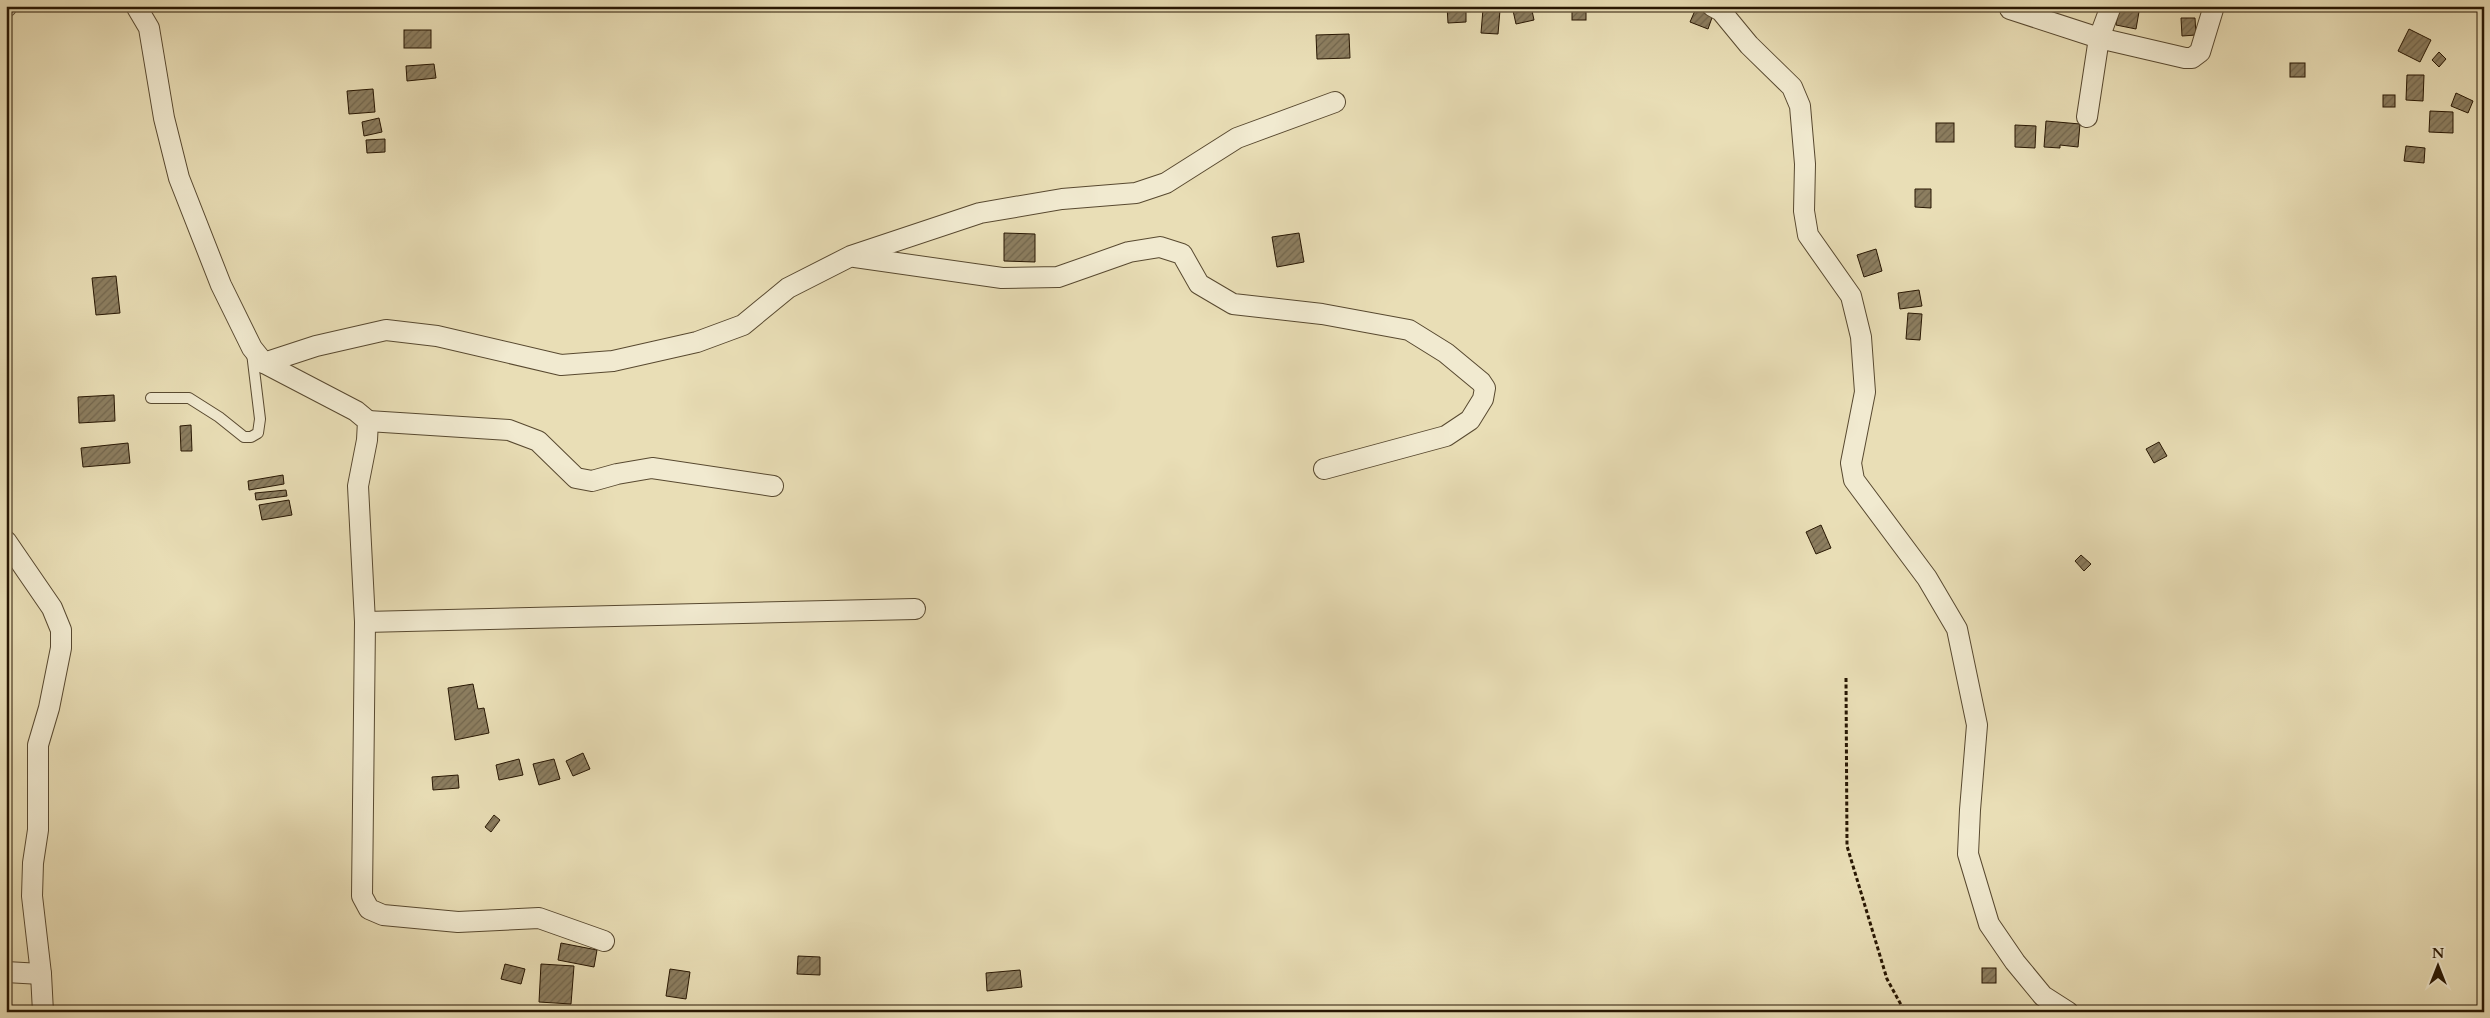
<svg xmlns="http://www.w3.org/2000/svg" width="2490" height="1018" viewBox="0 0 2490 1018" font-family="Cardo,serif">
	<defs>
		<pattern id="building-hatch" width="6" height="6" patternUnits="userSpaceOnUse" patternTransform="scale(1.25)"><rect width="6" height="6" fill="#8c7e60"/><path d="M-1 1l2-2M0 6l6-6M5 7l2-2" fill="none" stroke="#72664d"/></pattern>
	</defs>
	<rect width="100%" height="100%" fill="#e9deb6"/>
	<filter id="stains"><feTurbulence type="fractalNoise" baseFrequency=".004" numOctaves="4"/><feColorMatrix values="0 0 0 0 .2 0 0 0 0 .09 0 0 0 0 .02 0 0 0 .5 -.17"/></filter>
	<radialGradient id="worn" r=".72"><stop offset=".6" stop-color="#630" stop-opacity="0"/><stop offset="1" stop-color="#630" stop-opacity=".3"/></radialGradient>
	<g fill="url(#building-hatch)" stroke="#281703">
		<polygon points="1447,6 1466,6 1466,22 1448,23"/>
		<polygon points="1512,6 1531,6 1534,20 1516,24"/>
		<rect x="1572" y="6" width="14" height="14"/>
		<polygon points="1591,6 1616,6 1616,9 1591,10"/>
		<polygon points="1697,6 1714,12 1708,29 1690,22"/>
		<polygon points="2119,6 2140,6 2136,29 2116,25"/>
		<polygon points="1483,9 1500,10 1498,34 1481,33"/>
		<polygon points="2181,18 2195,18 2196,35 2182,36"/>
		<polygon points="2409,29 2431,40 2420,62 2398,51"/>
		<rect x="404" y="30" width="27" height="18"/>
		<polygon points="1349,34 1350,58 1317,59 1316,35"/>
		<polygon points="2439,52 2446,59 2439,67 2432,60"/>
		<rect x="2290" y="63" width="15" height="14"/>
		<polygon points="434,64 436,78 407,81 406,66"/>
		<polygon points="2407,75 2424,75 2423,101 2406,100"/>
		<polygon points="373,89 375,112 349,114 347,91"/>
		<polygon points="2456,93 2473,101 2468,113 2451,106"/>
		<rect x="2383" y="95" width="12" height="12"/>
		<polygon points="2430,111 2453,112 2453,133 2429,132"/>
		<polygon points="379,118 382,132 364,136 362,122"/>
		<polygon points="2046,121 2080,124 2078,147 2060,145 2060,148 2044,147"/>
		<rect x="1936" y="123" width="18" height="19"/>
		<polygon points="2015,125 2036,126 2035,148 2015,147"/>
		<polygon points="385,139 385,152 367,153 366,140"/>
		<polygon points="2406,146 2425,148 2424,163 2404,161"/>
		<polygon points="1915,189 1931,189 1931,208 1915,207"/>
		<polygon points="1004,233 1035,234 1035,262 1004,261"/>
		<polygon points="1299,233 1304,262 1277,267 1272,237"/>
		<polygon points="1876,249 1882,271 1864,277 1857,255"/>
		<polygon points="116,276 120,313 96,315 92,278"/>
		<polygon points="1919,290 1922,306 1900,309 1898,293"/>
		<polygon points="1908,313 1922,314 1920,340 1906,339"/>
		<polygon points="114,395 115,421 79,423 78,397"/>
		<polygon points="191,425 192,451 181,451 180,426"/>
		<polygon points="2159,442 2167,456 2154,463 2146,449"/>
		<polygon points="128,443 130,463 83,467 81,448"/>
		<polygon points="283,475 284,484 249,490 248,481"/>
		<polygon points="286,490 287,496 256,500 255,493"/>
		<polygon points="289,500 292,515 262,520 259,505"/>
		<polygon points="1821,525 1831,548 1816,554 1806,532"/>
		<polygon points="2081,555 2091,564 2084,571 2075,561"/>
		<polygon points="473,684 478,709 484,708 489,733 455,740 448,688"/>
		<polygon points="583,753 590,769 573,776 566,761"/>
		<polygon points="519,759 523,775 499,780 496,765"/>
		<polygon points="554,759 560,779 539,785 533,764"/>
		<polygon points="458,775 459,788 433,790 432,777"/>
		<polygon points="494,815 500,820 491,832 485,827"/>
		<polygon points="561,943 597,950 594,967 558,960"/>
		<polygon points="798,956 820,957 820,975 797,974"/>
		<polygon points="505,964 525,969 521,984 501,979"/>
		<polygon points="541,964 574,966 571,1004 539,1002"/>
		<rect x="1982" y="968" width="14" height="15"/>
		<polygon points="670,969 690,972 686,999 666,996"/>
		<polygon points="1020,970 1022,987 987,991 986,973"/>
	</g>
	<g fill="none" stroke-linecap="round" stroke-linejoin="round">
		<defs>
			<polyline id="service" points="151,398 189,398 219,417 244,437 251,437 258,433 260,419 252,353"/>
			<g id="minor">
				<polyline points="136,6 149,28 164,118 179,178 221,285 252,348 264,363 356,411 368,421 367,440 358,486 365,622 362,896 369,909 383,915 458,922 539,918 604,941"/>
				<polyline points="1712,6 1721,11 1749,45 1792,87 1800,106 1805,164 1804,211 1808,235 1851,296 1861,337 1865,392 1851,463 1854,480 1927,578 1957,629 1977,725 1970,810 1968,854 1989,924 2015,962 2043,996 2068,1012"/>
				<polyline points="6,7 7,6"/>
				<polyline points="2010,9 2099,38 2185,58 2192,58 2200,52 2214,6"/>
				<polyline points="2087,117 2099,38 2111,6"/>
				<polyline points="855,257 1002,278 1058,277 1129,252 1160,247 1182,254 1199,284 1233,304 1322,314 1409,330 1446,353 1481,382 1485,388 1483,399 1470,420 1446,436 1324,469"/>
				<polyline points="264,363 316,346 386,330 437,336 561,365 613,361 697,342 743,325 788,288 851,256 980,213 1062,199 1136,193 1166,183 1237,138 1335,102"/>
				<polyline points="368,421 509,430 538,441 576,478 592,481 617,474 652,468 773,486"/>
				<polyline points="6,541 52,608 61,630 61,648 49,708 38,745 38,830 33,863 32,896 41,974 43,1012"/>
				<polyline points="365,622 915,609"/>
				<polyline points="6,972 41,974"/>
			</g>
		</defs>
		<use href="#service" stroke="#584930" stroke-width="12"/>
		<use href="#minor" stroke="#584930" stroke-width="22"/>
		<polyline stroke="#281703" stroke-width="3" stroke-dasharray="4 2.5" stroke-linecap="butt" points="1846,678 1847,846 1887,979 1905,1012"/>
		<use href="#service" stroke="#f1ead0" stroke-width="10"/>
		<use href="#minor" stroke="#f1ead0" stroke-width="20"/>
	</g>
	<rect width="2490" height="1018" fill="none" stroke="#e9deb6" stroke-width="25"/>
	<rect x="8" y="8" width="2475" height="1003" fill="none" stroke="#281703" stroke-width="2.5"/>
	<rect x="12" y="12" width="2465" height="993" fill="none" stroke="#281703"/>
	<g transform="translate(2438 966)" stroke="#f1ead0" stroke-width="4" paint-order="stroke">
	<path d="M0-4L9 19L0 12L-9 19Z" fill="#281703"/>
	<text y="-8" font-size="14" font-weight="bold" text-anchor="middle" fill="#281703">N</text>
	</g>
	<rect width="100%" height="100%" filter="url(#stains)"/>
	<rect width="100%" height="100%" fill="url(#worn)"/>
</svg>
